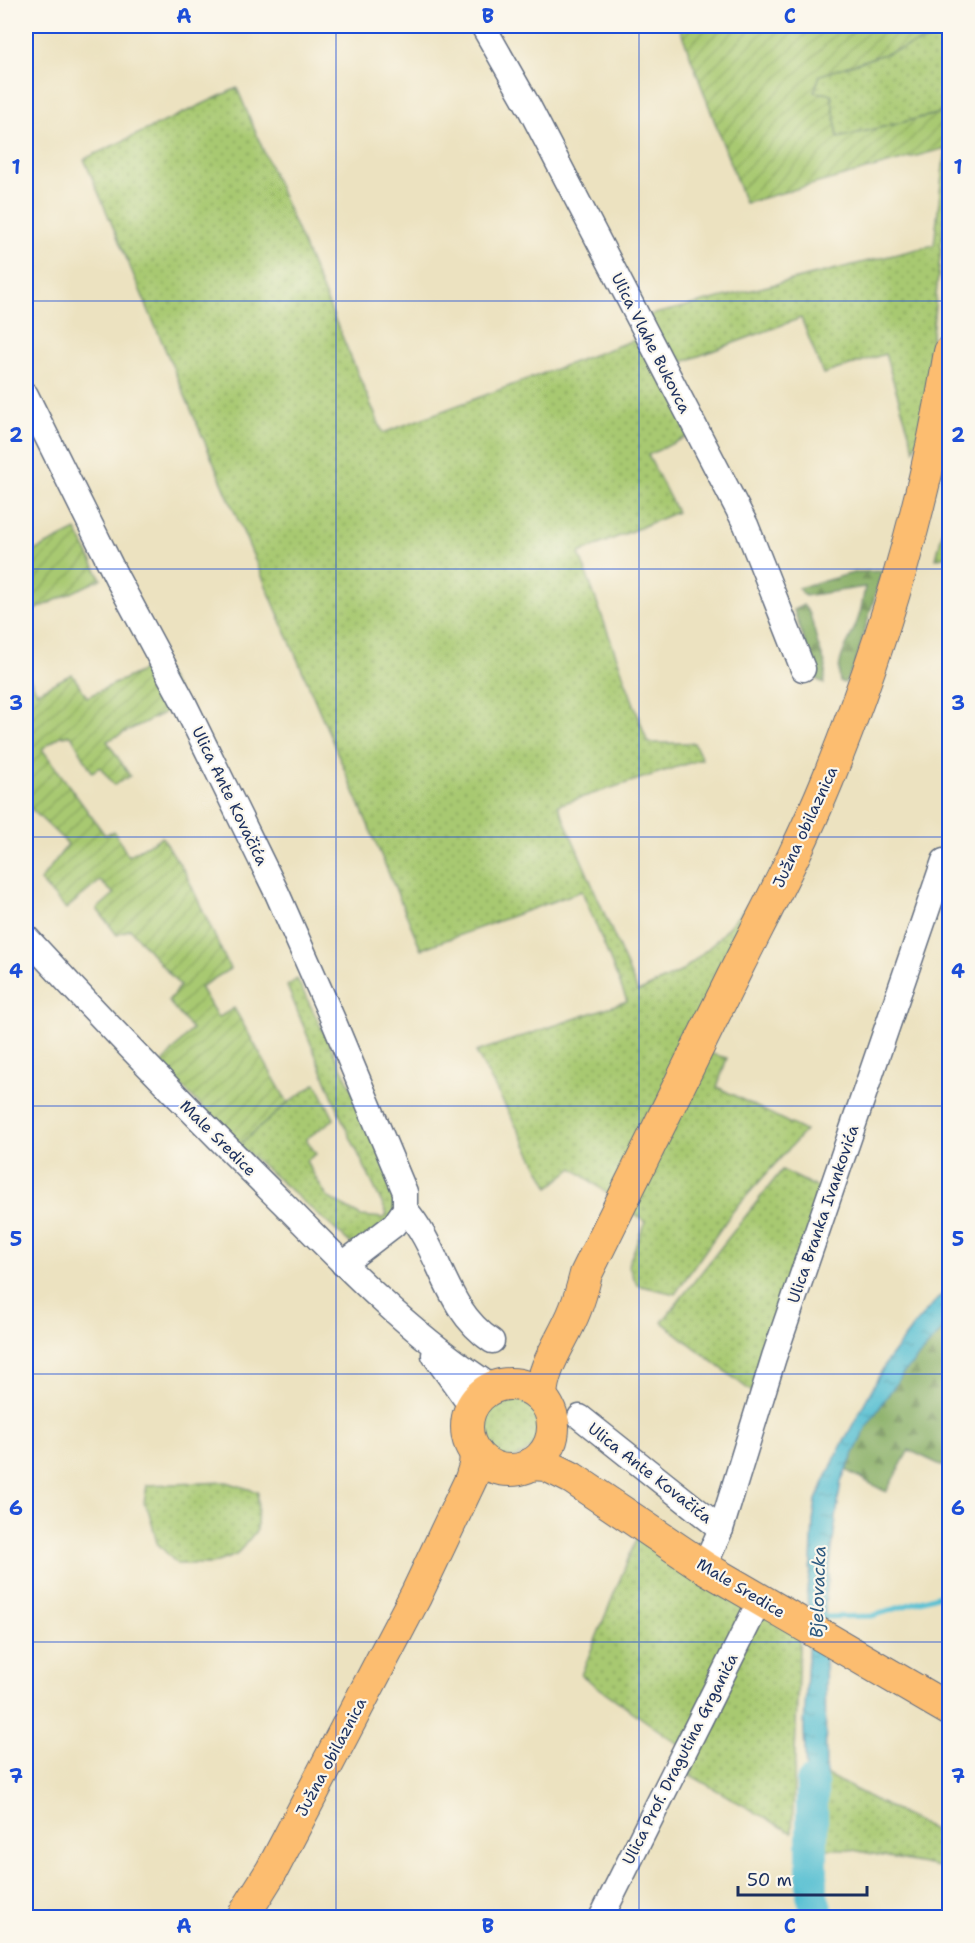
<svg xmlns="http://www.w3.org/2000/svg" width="975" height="1943" viewBox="0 0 975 1943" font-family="'Shantell Sans',sans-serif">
	<defs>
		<pattern id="grass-dots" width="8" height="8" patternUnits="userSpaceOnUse" patternTransform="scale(1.5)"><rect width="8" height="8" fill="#a8c971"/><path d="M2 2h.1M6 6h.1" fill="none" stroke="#88a460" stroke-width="1.8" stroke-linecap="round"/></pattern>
		<pattern id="forest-firs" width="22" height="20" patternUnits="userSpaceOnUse" patternTransform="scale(1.5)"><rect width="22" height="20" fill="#86ad63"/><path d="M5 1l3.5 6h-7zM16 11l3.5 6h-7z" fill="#6d8d55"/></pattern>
		<pattern id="garden-furrows" width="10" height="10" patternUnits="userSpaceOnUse" patternTransform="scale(1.5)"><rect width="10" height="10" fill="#a8c971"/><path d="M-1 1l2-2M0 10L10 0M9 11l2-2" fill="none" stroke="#88a460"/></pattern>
		<pattern id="water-ripples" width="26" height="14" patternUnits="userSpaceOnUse" patternTransform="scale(1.5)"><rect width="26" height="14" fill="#56bfd2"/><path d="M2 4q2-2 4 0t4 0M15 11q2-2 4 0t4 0" fill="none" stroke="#469cae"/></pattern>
	</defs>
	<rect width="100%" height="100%" fill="#fbf7ec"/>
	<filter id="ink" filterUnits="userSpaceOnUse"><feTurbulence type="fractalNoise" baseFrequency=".0167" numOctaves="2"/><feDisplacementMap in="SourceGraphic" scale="12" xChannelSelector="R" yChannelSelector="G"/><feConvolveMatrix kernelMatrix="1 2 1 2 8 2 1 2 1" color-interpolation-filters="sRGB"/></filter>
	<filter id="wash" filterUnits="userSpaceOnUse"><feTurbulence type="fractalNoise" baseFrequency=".008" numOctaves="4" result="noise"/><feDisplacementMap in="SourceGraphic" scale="24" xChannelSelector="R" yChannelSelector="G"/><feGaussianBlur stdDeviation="1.35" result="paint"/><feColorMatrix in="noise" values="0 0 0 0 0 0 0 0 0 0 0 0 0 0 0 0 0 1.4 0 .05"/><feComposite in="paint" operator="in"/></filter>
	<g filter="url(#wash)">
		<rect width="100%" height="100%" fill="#ece2c0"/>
		<g fill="url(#grass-dots)" stroke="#627c68" stroke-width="1.5">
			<polygon points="928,26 949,26 949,111 838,138 831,94 814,93 820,75 930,39"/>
			<polygon points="237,88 383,433 647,335 697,432 648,455 677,512 579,553 648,743 694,743 702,759 558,805 638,992 682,971 714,943 752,900 667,1082 697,1050 727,1058 717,1087 805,1131 733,1211 675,1294 637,1285 628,1265 645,1222 573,1168 549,1187 476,1052 627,1001 582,891 421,949 84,159"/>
			<polygon points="949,114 949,171 922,430 914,449 885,354 823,374 801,318 669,367 638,318 934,245"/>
			<polygon points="949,505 949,555 936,559"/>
			<polygon points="297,979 393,1171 401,1211 356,1248 239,1145 288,1103 316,1083 334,1119 306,1139 316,1154 306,1161 327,1197 361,1216 384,1218 387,1214 344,1124 287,986"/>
			<polygon points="782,1170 830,1194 761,1399 662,1322"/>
			<circle cx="509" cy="1428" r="30"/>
			<polygon points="227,1482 258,1492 257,1530 236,1555 212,1564 177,1564 157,1543 149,1512 144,1503 147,1485"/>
			<polygon points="642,1525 800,1624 792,1833 676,1767 685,1749 581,1675"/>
			<polygon points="827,1775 941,1834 949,1820 949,1869 848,1849 817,1849"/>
		</g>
		<g fill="url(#forest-firs)" stroke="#506e60" stroke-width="1.5">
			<path d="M882 571 855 665 845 683 840 682C835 657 851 641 858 619 862 609 863 597 865 587L805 596 798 588 857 572Z"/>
			<polygon points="803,605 810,614 818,645 826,666 824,684 817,679 794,610"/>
			<polygon points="949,1307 949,1469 909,1450 886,1492 838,1466"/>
		</g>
		<g fill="url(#garden-furrows)" stroke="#627c68" stroke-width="1.5">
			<polygon points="679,26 928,26 930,39 820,75 814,92 831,94 838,138 949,111 946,148 745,203"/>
			<polygon points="76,530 101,579 26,614 26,555"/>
			<polygon points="160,662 184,703 107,741 130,776 114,785 100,767 92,772 71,735 61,736 42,749 105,835 114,831 128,856 162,837 185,872 230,969 200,987 218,1018 234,1008 288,1103 239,1145 161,1065 192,1029 168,1001 180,986 130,929 117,935 97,909 114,894 100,881 66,909 40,881 68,844 26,804 26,671 37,692 72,674 87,697"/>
		</g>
		<polygon fill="url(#water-ripples)" stroke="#387798" stroke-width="1.5" points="949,1287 949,1323 901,1376 867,1426 841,1481 825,1603 826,1828 799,1823 806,1778 804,1728 809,1636 807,1590 811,1562 813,1522 816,1500 836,1456 887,1361 919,1319"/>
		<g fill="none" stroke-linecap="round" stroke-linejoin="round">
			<polyline stroke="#56bfd2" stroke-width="5" points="820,1617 872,1616 943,1594 950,1594"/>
			<polyline stroke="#56bfd2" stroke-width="32" points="812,1783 812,1895 819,1918"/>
		</g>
	</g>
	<g filter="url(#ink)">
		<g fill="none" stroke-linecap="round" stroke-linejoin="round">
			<defs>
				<g id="minor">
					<polyline points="483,26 529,107 746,525 803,669"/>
					<polyline points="26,395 118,580 184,703 277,893 334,1022 405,1192 405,1209 394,1225 343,1264"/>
					<path d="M26 937C110 1028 196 1117 284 1204 344 1265 405 1328 476 1376L486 1383 499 1385"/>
					<path d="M405 1209C442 1251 444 1309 492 1341"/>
					<polyline points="434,1355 467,1401 470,1412"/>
					<polyline points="580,1417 721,1529"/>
					<polyline points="704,1567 721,1529 774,1357 944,861"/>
					<polyline points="601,1918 760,1600"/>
				</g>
				<g id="major">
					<circle cx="510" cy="1427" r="43"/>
					<path d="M541 1397C542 1365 564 1339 575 1310 580 1298 583 1286 586 1274 637 1171 688 1068 739 964 770 903 802 843 828 779 884 641 926 500 950 352"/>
					<polyline points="531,1464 546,1465 572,1478 704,1567 950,1710"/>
					<polyline points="242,1918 272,1870 416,1595 471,1479 475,1466 476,1453"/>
				</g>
			</defs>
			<use href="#minor" stroke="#646e80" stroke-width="27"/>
			<use href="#major" stroke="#646e80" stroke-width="34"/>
			<use href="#minor" stroke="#fff" stroke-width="24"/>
			<use href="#major" stroke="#fcbd6f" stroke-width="32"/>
		</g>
	</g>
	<path fill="none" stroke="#1d4ed8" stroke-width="1.5" stroke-opacity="0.55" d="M336 26V1918M639 26V1918M26 301H950M26 569H950M26 837H950M26 1106H950M26 1374H950M26 1642H950"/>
	<g text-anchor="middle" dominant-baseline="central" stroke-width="4.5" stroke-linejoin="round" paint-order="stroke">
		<g font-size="16" fill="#1b2f5e" stroke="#fbf7ec">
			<text transform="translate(651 343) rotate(63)">Ulica Vlahe Bukovca</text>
			<text transform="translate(230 796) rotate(64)">Ulica Ante Kovačića</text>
			<text transform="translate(805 827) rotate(-65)">Južna obilaznica</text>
			<text transform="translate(218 1138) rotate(45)">Male Sredice</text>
			<text transform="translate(823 1214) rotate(-71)">Ulica Branka Ivankovića</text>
			<text transform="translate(650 1473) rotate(38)">Ulica Ante Kovačića</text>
			<text transform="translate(741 1588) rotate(31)">Male Sredice</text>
			<text transform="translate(331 1757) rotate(-62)">Južna obilaznica</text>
			<text transform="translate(680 1759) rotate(-63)">Ulica Prof. Dragutina Grganića</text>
		</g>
		<g font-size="18" font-style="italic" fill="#2d5a81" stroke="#fbf7ec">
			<text transform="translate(818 1592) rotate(-88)">Bjelovacka</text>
		</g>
	</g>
	<rect width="975" height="1943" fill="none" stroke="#fbf7ec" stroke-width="66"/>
	<path d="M738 1886v9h129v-9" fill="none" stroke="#1b2f5e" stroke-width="3"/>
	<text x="747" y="1886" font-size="18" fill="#1b2f5e" stroke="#fbf7ec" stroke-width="4.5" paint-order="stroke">50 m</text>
	<rect x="33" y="33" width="909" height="1877" fill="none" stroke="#1d4ed8" stroke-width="2"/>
	<g font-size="20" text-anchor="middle" font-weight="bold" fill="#1d4ed8">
		<text x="184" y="23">A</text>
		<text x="488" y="23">B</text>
		<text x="790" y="23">C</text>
		<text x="16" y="174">1</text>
		<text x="958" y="174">1</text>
		<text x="16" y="442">2</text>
		<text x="958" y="442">2</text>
		<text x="16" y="710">3</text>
		<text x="958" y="710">3</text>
		<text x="16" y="978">4</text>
		<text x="958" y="978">4</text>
		<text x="16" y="1246">5</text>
		<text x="958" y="1246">5</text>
		<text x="16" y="1515">6</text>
		<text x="958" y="1515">6</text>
		<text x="16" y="1783">7</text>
		<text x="958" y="1783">7</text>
		<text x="184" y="1933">A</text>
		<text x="488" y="1933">B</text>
		<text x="790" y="1933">C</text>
	</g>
</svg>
